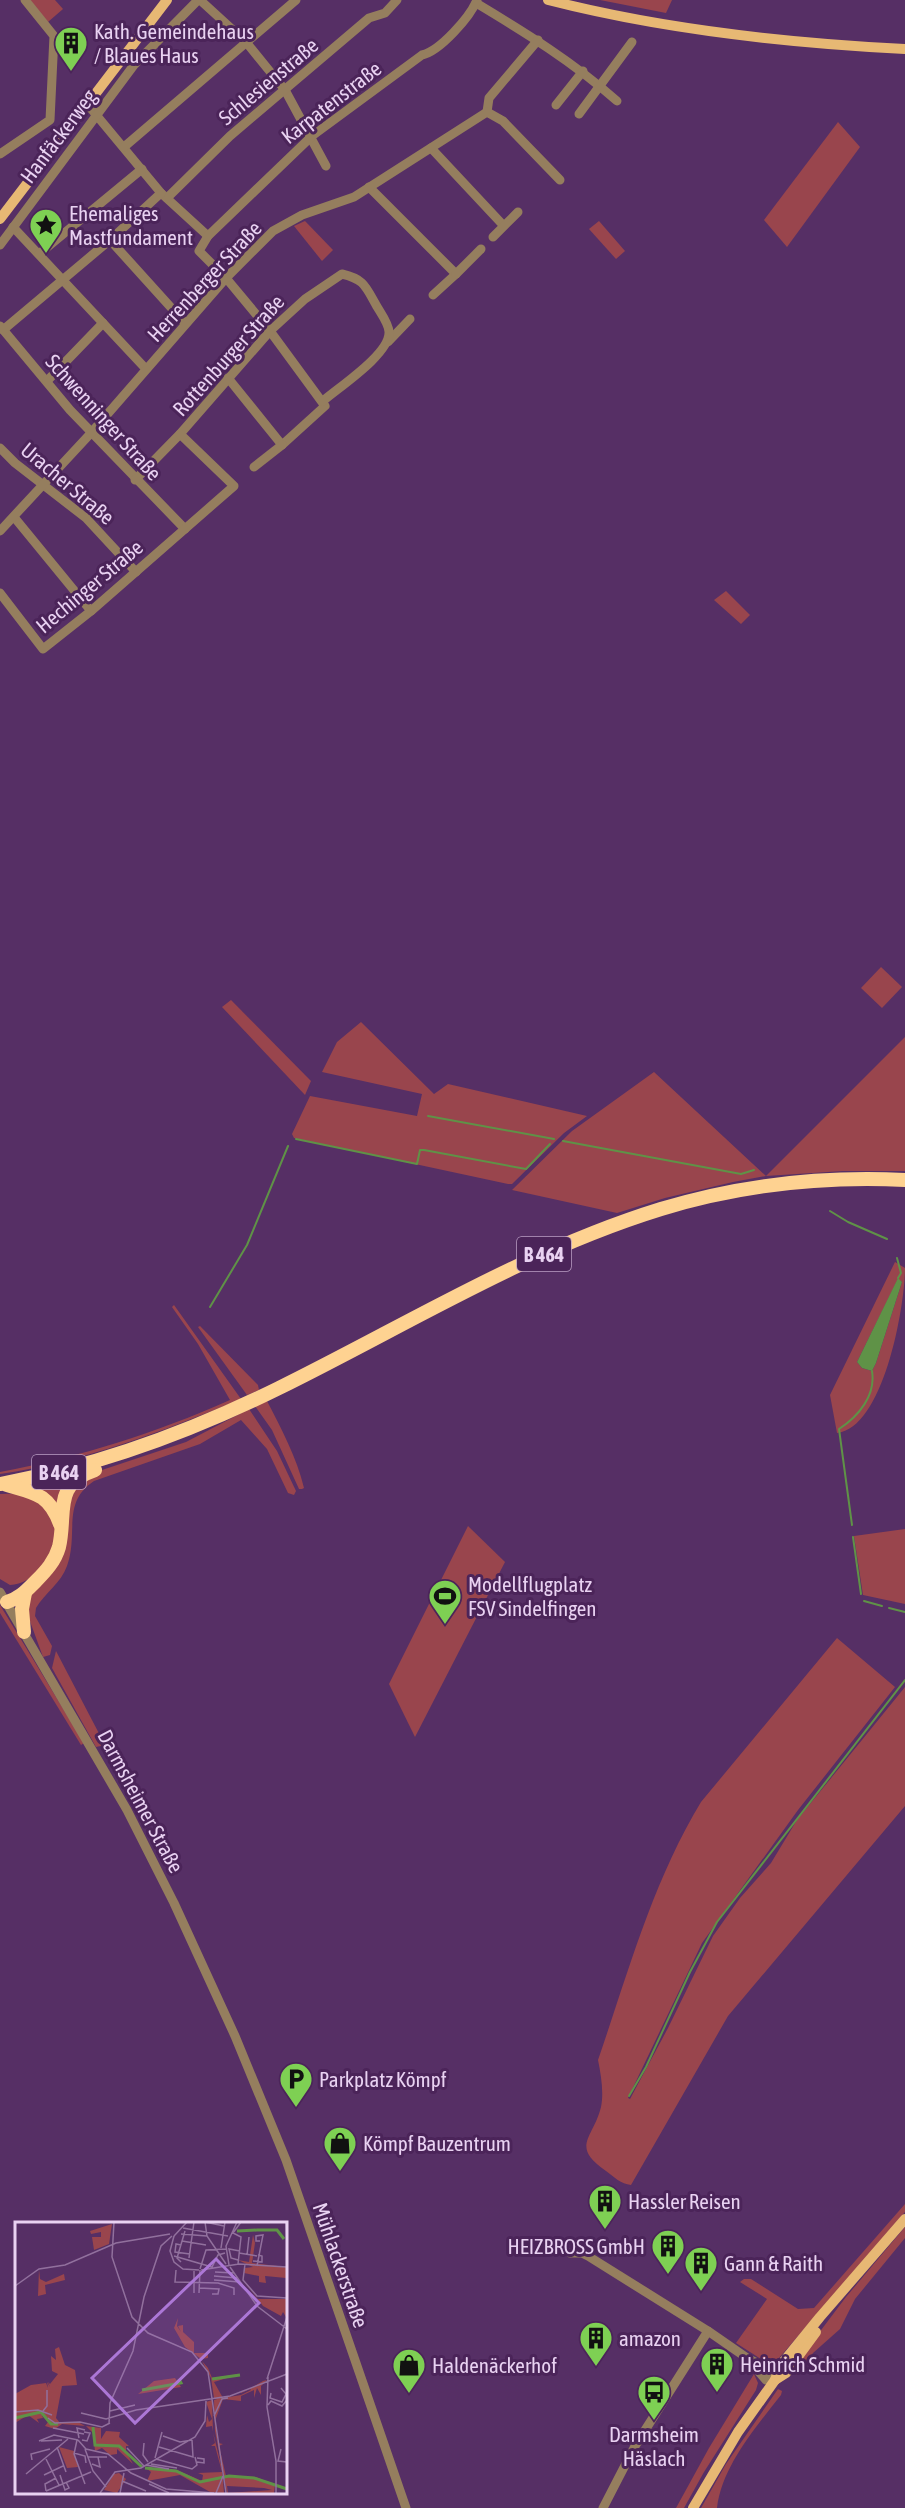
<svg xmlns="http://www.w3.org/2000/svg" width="905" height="2508" viewBox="0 0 905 2508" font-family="'Asap Condensed',sans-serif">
	<rect width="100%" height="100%" fill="#562f65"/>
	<g fill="#99454d" fill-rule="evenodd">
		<polygon points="30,0 55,0 63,9 48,22"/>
		<polygon points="600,0 672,0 666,13"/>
		<polygon points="838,122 860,147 787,247 764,220"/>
		<polygon points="305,221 333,250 322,261 294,226"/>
		<polygon points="599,221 625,251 616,259 589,229"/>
		<polygon points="726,591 750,615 741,624 714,600"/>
		<polygon points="881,967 902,987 882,1008 861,988"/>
		<polygon points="231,1000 311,1081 305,1095 222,1007"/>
		<polygon points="361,1022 434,1094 448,1084 587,1116 564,1133 512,1184 508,1184 294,1138 292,1134 310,1096 417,1116 422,1094 322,1072 337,1042"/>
		<polygon points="905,1037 905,1171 843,1171 766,1176 733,1182 665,1198 617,1213 512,1190 572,1131 654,1072 766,1176"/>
		<path d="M895 1262 905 1268C905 1306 884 1428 837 1433L830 1395ZM898 1279 902 1282 876 1363 872 1371 862 1368 857 1362Z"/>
		<path d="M174 1305 241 1399C161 1432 86 1461 0 1474V1472C83 1456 153 1434 230 1400L198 1344 172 1307Z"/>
		<polygon points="200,1326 258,1385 259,1390 247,1395 198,1327"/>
		<path d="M267 1401C281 1428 297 1458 304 1488L302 1489H299L272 1430 255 1406Z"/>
		<path d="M249 1409 277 1451 296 1491 294 1495 288 1493 267 1449 241 1420 200 1444 94 1481C61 1503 79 1533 67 1566 61 1583 45 1593 36 1608L35 1616 52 1646 50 1655 43 1657 27 1613 32 1592 50 1575 70 1492 96 1472 186 1442Z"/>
		<polygon points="71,1478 59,1511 35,1487"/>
		<path d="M28 1493C35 1500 47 1507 52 1516 66 1543 39 1584 10 1585L0 1579V1494Z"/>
		<polygon points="468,1526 505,1562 415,1737 389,1684"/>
		<polygon points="905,1529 905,1604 863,1595 854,1536"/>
		<polygon points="0,1605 84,1743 81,1745 0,1613"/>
		<path d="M837 1638 895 1687 798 1810 702 1943 628 2098 630 2099 668 2028 713 1936 740 1898 771 1863 797 1820 905 1687V1806L728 2016 631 2185C621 2184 614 2177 606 2171 570 2146 593 2139 601 2107 604 2092 601 2075 598 2060 628 1973 653 1881 701 1802Z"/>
		<polygon points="56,1651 105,1745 96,1747 52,1668"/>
		<polygon points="905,2204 905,2212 779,2358 767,2363 736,2343 767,2299 740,2282 744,2279 751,2279 798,2309 814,2308"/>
		<polygon points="905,2227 905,2238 855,2299 840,2329 813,2353 797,2375 791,2370 846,2297"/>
		<polygon points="754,2374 758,2383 756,2390 704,2472 684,2508 676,2508 709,2448"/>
		<path d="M778 2389 782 2391 781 2395C756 2427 722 2466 717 2508H701L726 2464Z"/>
	</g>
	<polygon fill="#5f9247" points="898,1278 902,1282 876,1363 872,1371 862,1368 857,1362"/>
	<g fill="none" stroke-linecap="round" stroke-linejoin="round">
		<g stroke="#5f9247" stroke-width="2">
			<polyline points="428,1116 554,1139"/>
			<polyline points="296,1139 417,1164 420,1150 424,1150 526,1169 550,1144"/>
			<polyline points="563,1141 741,1174 754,1170"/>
			<polyline points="830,1211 848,1222 887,1239"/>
			<polyline points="897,1258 901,1273 898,1278"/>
			<polyline points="210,1307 247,1245 288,1146"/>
			<path d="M852 1525 839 1429C859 1416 876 1395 872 1371"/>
			<polyline points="853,1537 861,1594"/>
			<polyline points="864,1601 882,1606"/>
			<polyline points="889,1608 905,1612"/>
			<polyline points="629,2096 646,2067 690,1972 717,1922 905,1680"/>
		</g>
		<g stroke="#957e5e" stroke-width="9">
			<polyline points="200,0 246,42 285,90 326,166"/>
			<path d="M476 3C526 33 573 62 617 101"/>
			<polyline points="88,105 161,193 208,236"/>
			<polyline points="556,105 583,71"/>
			<polyline points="487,112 489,98 538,40"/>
			<polyline points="579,114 632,42"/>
			<polyline points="124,147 296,0"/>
			<polyline points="431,148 503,225"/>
			<polyline points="0,154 50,120 54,36 25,0"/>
			<polyline points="369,187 456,274 433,295"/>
			<polyline points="167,198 230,136 369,18 385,13 397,0"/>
			<polyline points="13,227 146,369"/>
			<polyline points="493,237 518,212"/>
			<polyline points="110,240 185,323"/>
			<polyline points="0,245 134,65 198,0"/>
			<polyline points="39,254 142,169"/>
			<path d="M217 269 199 251 208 236 312 136 422 55C440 51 470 17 477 0"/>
			<polyline points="456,274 481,249"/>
			<polyline points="226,278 270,331 325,406 282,445 228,378"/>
			<polyline points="0,326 70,410 185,529"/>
			<polyline points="3,330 110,240 161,193"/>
			<polyline points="388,342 410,319"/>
			<polyline points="47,381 103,323"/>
			<polyline points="0,448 15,463 86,518 136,572"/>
			<polyline points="254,467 282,445"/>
			<path d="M135 480 180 434 270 331 305 299 342 274C363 279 365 285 375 303 379 311 389 323 389 332 390 354 339 387 323 401"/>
			<polyline points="14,517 91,611"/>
			<polyline points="0,531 91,433 226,278 273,231 302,215 354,197 487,112 503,121 560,180"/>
			<polyline points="0,593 43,649 91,611 234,486 180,434"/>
			<polyline points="0,1592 127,1810 174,1903 235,2036 286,2160 406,2508"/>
			<polyline points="570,2253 582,2253 588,2256 708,2331 747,2358 767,2368 775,2380 766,2380 747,2358"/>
			<polyline points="603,2508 635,2446 708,2331"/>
		</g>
		<g stroke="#e7b874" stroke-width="10">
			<path d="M548 0C665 30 785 43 905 49"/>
			<polyline points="0,219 167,0"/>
			<polyline points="775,2380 786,2373 816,2332"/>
			<polyline points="693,2508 738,2432 775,2380 780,2366 820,2317 905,2219"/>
		</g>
		<g stroke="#fed291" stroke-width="14">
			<path d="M0 1484C98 1466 190 1432 279 1388 405 1326 525 1251 661 1209 740 1185 822 1176 905 1180"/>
			<path d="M7 1485C35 1493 49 1494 60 1524"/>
			<path d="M7 1602C20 1598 26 1591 36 1581 46 1571 55 1561 59 1547 67 1513 52 1484 95 1470"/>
			<polyline points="24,1632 22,1609 25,1593"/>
		</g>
	</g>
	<defs>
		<symbol id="building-pin" viewBox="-11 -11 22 30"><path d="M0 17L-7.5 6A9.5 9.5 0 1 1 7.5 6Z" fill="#7ed053" stroke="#4b2459"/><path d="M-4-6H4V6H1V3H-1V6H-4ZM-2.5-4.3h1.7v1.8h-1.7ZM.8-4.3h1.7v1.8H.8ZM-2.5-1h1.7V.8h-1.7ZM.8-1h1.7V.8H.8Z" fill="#111"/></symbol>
		<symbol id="sight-pin" viewBox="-11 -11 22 30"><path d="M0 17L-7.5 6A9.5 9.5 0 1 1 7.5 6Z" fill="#7ed053" stroke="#4b2459"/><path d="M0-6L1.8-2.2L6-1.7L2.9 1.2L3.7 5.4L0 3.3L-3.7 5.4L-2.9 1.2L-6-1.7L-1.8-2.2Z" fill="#111"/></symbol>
		<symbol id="stadium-pin" viewBox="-11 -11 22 30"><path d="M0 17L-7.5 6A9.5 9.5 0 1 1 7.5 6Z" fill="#7ed053" stroke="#4b2459"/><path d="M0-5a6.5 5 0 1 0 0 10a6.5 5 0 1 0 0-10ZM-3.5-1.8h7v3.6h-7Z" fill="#111"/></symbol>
		<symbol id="parking-pin" viewBox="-11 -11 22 30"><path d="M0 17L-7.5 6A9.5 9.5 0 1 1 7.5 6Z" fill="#7ed053" stroke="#4b2459"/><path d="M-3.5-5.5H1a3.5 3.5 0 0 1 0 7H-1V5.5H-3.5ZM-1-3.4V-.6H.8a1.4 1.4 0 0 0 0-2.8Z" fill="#111"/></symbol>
		<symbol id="shop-pin" viewBox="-11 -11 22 30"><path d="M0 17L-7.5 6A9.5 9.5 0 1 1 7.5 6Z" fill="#7ed053" stroke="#4b2459"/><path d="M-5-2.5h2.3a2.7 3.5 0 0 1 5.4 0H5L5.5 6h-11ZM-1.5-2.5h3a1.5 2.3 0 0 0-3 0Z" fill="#111"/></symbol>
		<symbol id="bus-pin" viewBox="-11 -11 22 30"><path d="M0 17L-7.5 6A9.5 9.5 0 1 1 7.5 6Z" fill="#7ed053" stroke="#4b2459"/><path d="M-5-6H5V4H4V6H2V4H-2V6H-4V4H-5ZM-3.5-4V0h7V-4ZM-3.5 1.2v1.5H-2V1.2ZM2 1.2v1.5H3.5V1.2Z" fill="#111"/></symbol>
	</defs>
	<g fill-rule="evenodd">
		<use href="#building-pin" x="52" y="24" width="38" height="52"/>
		<use href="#sight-pin" x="27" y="206" width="38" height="52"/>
		<use href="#stadium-pin" x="426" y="1577" width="38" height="52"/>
		<use href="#parking-pin" x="277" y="2060" width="38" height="52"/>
		<use href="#shop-pin" x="321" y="2124" width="38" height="52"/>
		<use href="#building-pin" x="586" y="2182" width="38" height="52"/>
		<use href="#building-pin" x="649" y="2227" width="38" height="52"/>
		<use href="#building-pin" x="682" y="2244" width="38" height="52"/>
		<use href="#building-pin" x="577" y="2319" width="38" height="52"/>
		<use href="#building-pin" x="698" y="2345" width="38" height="52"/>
		<use href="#shop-pin" x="390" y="2346" width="38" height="52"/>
		<use href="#bus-pin" x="635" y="2373" width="38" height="52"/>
	</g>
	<g text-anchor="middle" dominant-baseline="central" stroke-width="6" stroke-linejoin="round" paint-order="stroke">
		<g fill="#4b2459" stroke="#ba9ec4" stroke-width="1.5">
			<rect x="517" y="1237" width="54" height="34" rx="4.5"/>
			<rect x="32" y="1455" width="54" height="34" rx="4.5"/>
		</g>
		<g font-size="20" font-weight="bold" fill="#e9d2f2">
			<text x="544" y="1254">B 464</text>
			<text x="59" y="1472">B 464</text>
		</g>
		<g font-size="21" fill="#e9d2f2" stroke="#4b2459" text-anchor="start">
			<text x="94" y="31">Kath. Gemeindehaus<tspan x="94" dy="24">/ Blaues Haus</tspan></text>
			<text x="69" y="213">Ehemaliges<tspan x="69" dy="24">Mastfundament</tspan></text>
			<text x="468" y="1584">Modellflugplatz<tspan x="468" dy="24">FSV Sindelfingen</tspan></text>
			<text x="319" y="2079">Parkplatz Kömpf</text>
			<text x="363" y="2143">Kömpf Bauzentrum</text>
			<text x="628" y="2201">Hassler Reisen</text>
			<text x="645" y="2246" text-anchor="end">HEIZBROSS GmbH</text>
			<text x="724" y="2263">Gann &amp; Raith</text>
			<text x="619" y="2338">amazon</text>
			<text x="740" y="2364">Heinrich Schmid</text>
			<text x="432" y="2365">Haldenäckerhof</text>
			<text x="654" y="2434" text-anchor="middle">Darmsheim<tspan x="654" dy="24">Häslach</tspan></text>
		</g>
		<g font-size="21" fill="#e9d2f2" stroke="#4b2459">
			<text transform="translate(268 81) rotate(-40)">Schlesienstraße</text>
			<text transform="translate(331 102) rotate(-38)">Karpatenstraße</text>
			<text transform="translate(58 136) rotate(-53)">Hanfäckerweg</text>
			<text transform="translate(204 281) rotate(-47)">Herrenberger Straße</text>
			<text transform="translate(228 355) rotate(-48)">Rottenburger Straße</text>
			<text transform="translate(104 417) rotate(48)">Schwenninger Straße</text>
			<text transform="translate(68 483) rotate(40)">Uracher Straße</text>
			<text transform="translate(89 586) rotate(-40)">Hechinger Straße</text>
			<text transform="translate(141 1801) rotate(62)">Darmsheimer Straße</text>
			<text transform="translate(341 2265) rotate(71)">Mühlackerstraße</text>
		</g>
	</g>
	<g transform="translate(15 2222)">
		<rect width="272" height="272" fill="#562f65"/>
		<path d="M97 2 94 22 79 28 77 15H86V10L76 12 75 9ZM238 13 240 21 237 41 271 45V56L250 54 251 61 244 60V54L229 51 230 46 238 45 223 38 234 40ZM24 48 25 57 31 60 49 52 50 58 30 63 31 72 23 74ZM226 56 243 77H271V95L268 90 266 94 248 84ZM163 96 162 104 166 110 163 104 168 103V110L179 120V131H193V136L186 137 170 125 159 106ZM44 125 50 143 60 148 62 163 47 164 41 196 45 201 63 200 70 204 47 202 40 207 30 204 33 200 26 191 28 196 22 197 24 201 13 193 0 201V172L16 163 31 161 33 166 32 160 35 165 33 160 35 162 43 152 37 149 36 134 41 138 40 127ZM187 139 193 146 197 156 225 152 199 160 208 176 226 173 236 168 235 167 226 171V170L234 167 248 159 252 158 246 164V173L242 166 239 176V168L226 174V179L208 177 200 199 203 221 208 222 204 224 211 254 241 255 260 263 259 271H212L200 209 199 178 202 177 199 176 196 156ZM212 264 249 266 257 268 213 271ZM160 156 166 165 123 172 139 159ZM197 178 198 210 207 247 209 271 195 270 165 253 132 259 136 250 131 246 162 248 187 259 188 253 183 251 207 250 200 224H196L200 221 197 204 191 205 192 193 194 200 197 197 191 180ZM71 204 86 206V217L91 209 105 210 104 215 114 224H111V230L118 242 102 227V232L95 233 87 226 80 229 78 211ZM44 225 59 229 63 245 52 246ZM104 251 111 257 102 271 89 268 99 252Z" fill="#99454d" fill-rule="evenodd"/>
		<path fill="none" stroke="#5f9247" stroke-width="3" d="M242 8H262L269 17M222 9 242 8M197 157 225 153M127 168 166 161 164 157M0 196 26 190 36 202H43M78 205 80 223 104 224 127 245M130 246 161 249 185 260 214 254 239 256 272 267"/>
		<path fill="none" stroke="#91709d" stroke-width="1.5" d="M99 0 97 35 117 95 133 111 177 130 193 150 211 271M190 0 192 14 211 42M190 0 209 4M271 0 272 23M168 6 213 14M166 12 192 14M159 14 155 29 159 40 168 47 184 48M159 14 172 0M167 19 191 23M166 23 161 22 160 30 175 32M206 26 210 0M224 31 242 34M232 33 234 15M159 34 197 45 203 33 210 31M174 36 179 0M223 38 216 36 214 27 225 29M238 39 247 40V34L243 33M166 40 162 36 170 9M223 42 226 15 218 11 226 0M230 42 228 58 242 74 272 76M214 43 211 24 222 0M242 44 248 13 241 14V19H245M215 45 242 84 272 107M185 47 191 28 211 27M161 48 160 60 203 61 219 66V73M186 48 224 42 272 45M200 50 219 51M199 54 222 56M199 58 225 60M0 64 24 47 50 43 101 21 155 12M184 66 204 67 203 72H197M179 71V49M184 71 185 48M253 155 252 185 261 239V271M252 157 272 95M256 171 255 176 267 180 271 172 266 166M253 183 256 179 267 184 272 178M28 189 32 184V168M95 189 120 183M0 190 23 188 37 193M66 191 91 197 121 188 215 174 272 152M199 194 207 177 213 176M33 196 40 201 65 200 87 205 95 201M94 202 95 181 118 129 129 75 146 24 157 14M38 206 69 212M148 214 165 220 177 218M64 216 62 206 70 208M62 218 59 232 70 262M63 218 71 227 93 232 116 251 151 267 199 271M67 218 72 219 75 211 69 210M24 219 39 213 63 218M26 219 47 218M129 221 128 233 133 240M42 225 51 250M144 225 178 235 177 218M112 226 129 244M70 227 78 249 91 265M266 227 263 239 272 240M59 231 70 234 71 241M73 235H92M140 236 147 210M182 236 189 237V241L182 240M31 237 44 263M141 237 177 247 182 243 180 235M17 238 16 232 35 227M77 242 85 245 83 235M136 242 162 246M131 243 154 247M11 252 53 217M29 253 48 244M45 253 50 268 54 266 51 260M107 259 131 269M134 262 154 271M31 269 76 250M31 269 30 262 41 256M85 271 100 250 126 246 180 215 190 199 191 179M105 271 109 251M201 271 208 254"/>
		<path fill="#ac77d6" fill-opacity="0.15" stroke="#ac77d6" stroke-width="3" d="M201 37 244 81 120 201 77 156Z"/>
		<rect width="272" height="272" fill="none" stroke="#e9d2f2" stroke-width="3"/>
	</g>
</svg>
